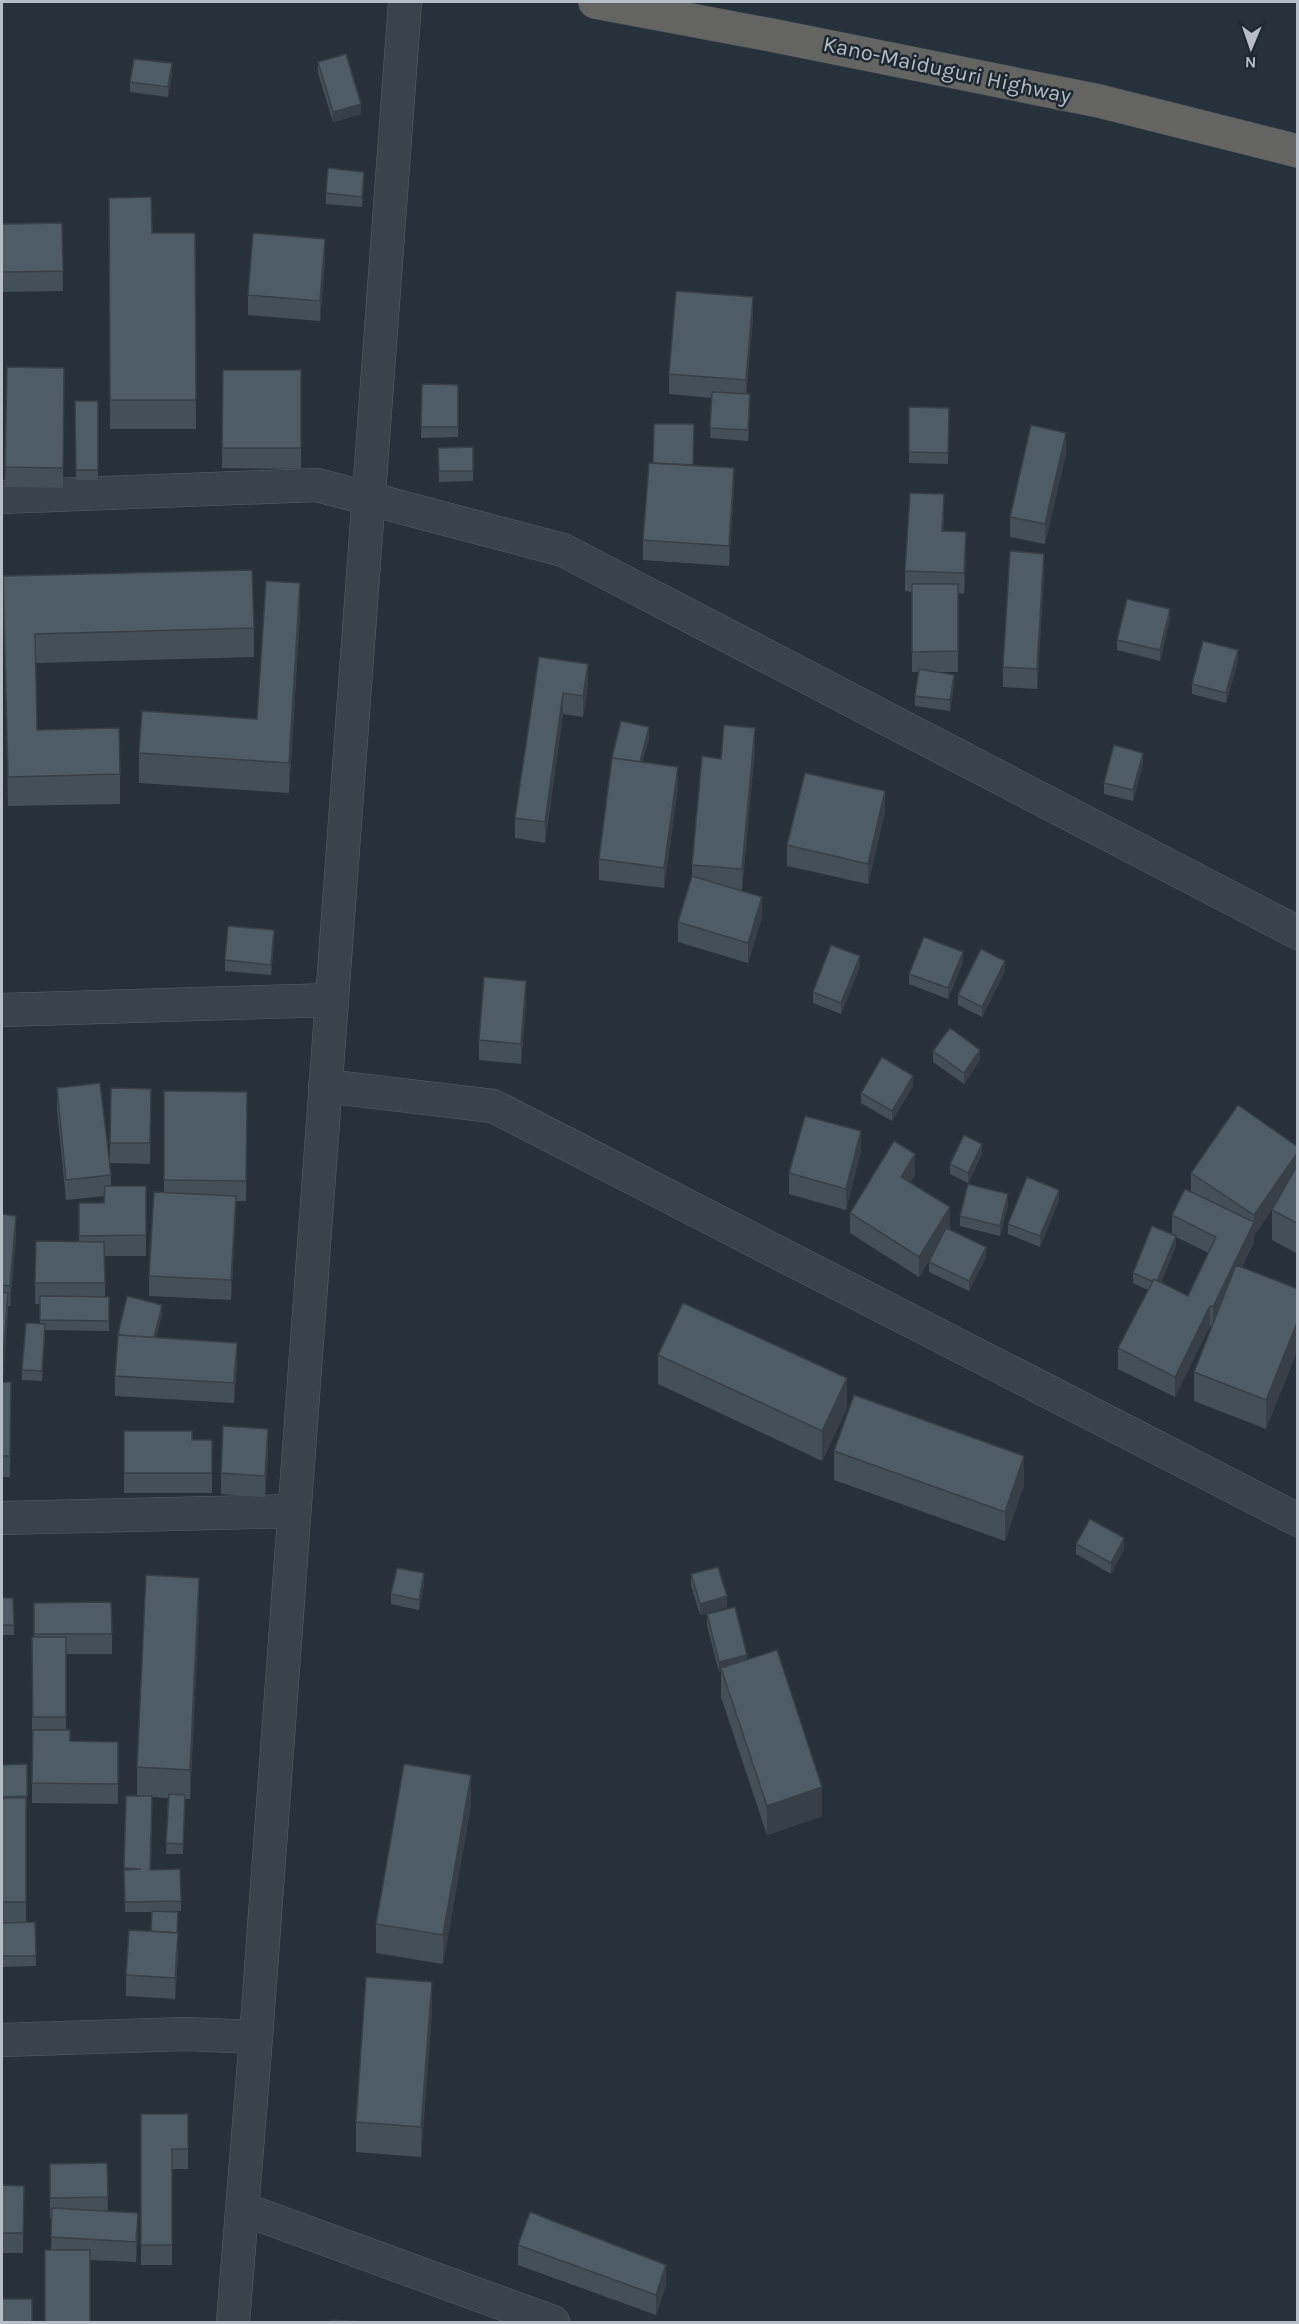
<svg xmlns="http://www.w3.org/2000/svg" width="1299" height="2324" viewBox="0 0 1299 2324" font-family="Karla,sans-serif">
	<rect width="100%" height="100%" fill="#26313c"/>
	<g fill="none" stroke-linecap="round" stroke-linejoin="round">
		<defs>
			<g id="minor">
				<polyline points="2,497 317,485 563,550 1298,933"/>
				<polyline points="2,1010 332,1000"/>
				<polyline points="325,1086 493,1106 1298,1520"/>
				<polyline points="2,1518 294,1511"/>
				<polyline points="2,2040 186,2034 256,2037"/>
				<polyline points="243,2209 553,2322"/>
			</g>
			<polyline id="tertiary" points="233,2322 256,2037 405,2"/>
			<polyline id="trunk" points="595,2 771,35 1099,101 1298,151"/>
		</defs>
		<use href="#minor" stroke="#57616a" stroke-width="34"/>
		<use href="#tertiary" stroke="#57616a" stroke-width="34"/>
		<use href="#trunk" stroke="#444e57" stroke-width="34"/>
		<use href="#minor" stroke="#39434c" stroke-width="33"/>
		<use href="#tertiary" stroke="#39434c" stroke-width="33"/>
		<use href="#trunk" stroke="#646462" stroke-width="33"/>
	</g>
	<g fill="#434f59" fill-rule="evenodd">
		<polygon points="318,62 361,114 333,122 318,73"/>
		<polygon points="172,74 168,97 130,92 130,82"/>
		<polygon points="364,182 362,207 326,204 326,193"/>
		<polygon points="109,198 152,233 195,233 196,429 110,429"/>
		<polygon points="62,223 63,291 2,292 2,224"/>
		<polygon points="325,260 320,321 248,315 248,295"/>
		<polygon points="753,317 746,394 750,405 748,441 710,438 712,398 669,394 669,374"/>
		<polygon points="7,367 64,368 63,488 5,487"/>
		<polygon points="223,370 301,370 301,469 222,468"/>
		<polygon points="422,384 458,385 458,437 421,438"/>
		<polygon points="75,401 98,401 98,480 76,480"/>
		<polygon points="909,407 949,408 948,464 909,463"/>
		<polygon points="473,447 473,481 439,482 438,448"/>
		<polygon points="1066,453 1045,544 1010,537 1010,517"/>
		<polygon points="693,465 734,488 729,566 643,560 643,540"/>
		<polygon points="944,515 943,531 966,552 964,594 958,593 958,672 934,672 954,685 950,711 915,706 915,696 919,672 912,672 912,592 905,591 905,571"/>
		<polygon points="1044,574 1037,689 1003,687 1003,667"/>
		<polygon points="3,576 254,628 254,657 36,663 37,730 120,774 120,804 8,806"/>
		<polygon points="300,613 289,793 139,783 139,753 257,719"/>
		<polygon points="1170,619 1160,661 1117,650 1117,640"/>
		<polygon points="539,657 588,684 583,717 563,714 545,843 515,838 515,818"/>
		<polygon points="1238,661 1226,703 1192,694 1192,684"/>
		<polygon points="649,738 642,762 678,787 664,888 599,880 599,859 611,762"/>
		<polygon points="755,748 742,890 735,889 762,917 748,963 678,942 678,922 692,877 692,865 721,759"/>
		<polygon points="1143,763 1133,801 1104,794 1104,783"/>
		<polygon points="885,812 868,884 787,866 787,845"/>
		<polygon points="274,940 271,975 225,971 225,960"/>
		<polygon points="963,962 948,999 909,984 909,974"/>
		<polygon points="860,966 841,1014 813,1003 813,992"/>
		<polygon points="1005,971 982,1017 958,1005 958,995"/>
		<polygon points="526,1001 521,1064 479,1060 479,1040"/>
		<polygon points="933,1051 980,1060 964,1084 933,1062"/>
		<polygon points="913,1086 892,1121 861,1103 861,1093"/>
		<polygon points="57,1088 111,1175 111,1186 146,1186 146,1256 105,1256 105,1297 109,1297 109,1331 45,1330 42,1381 22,1380 22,1370 40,1324 40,1304 35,1304 36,1241 79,1241 79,1203 104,1203 105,1196 66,1200 57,1109"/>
		<polygon points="164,1091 247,1092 246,1201 236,1201 231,1300 149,1296 149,1276 164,1193"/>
		<polygon points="151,1109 150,1164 110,1163 110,1143"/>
		<path d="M1298 1147V1254L1272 1240V1210L1273 1208 1254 1235V1242L1242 1267 1298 1289V1349L1266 1429 1194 1401V1372L1212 1327 1210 1326 1175 1397 1118 1369V1348L1148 1290 1133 1283V1273L1172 1234V1215L1191 1192V1173ZM1176 1237 1209 1253 1188 1296 1161 1282 1176 1246Z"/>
		<polygon points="861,1151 846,1210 789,1194 789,1173"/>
		<polygon points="982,1154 968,1183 950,1174 950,1164"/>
		<polygon points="915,1175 910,1182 950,1228 949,1230 986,1257 969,1291 929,1272 929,1262 932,1256 919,1277 850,1233 850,1213"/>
		<polygon points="1059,1200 1040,1247 1008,1234 1008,1224"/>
		<polygon points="1008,1205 1000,1236 960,1226 960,1216"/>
		<polygon points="2,1214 16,1236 10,1306 8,1306 3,1382 11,1382 10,1477 2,1477"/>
		<polygon points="162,1315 156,1338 237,1363 234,1403 115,1396 115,1376 118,1334"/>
		<polygon points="658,1355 847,1408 822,1461 658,1384"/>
		<polygon points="1298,1355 1298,1377 1297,1377"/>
		<polygon points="124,1431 192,1440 212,1440 212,1493 124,1493"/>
		<polygon points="268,1449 265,1497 221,1494 221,1473"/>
		<polygon points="834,1451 1024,1485 1005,1541 834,1480"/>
		<polygon points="1076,1544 1124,1549 1111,1574 1076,1554"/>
		<polygon points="691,1574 727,1607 700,1615 691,1585"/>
		<polygon points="424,1584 419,1610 391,1604 391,1594"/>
		<polygon points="2,1598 13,1598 14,1635 2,1635"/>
		<polygon points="34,1603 112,1634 112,1654 66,1654 66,1730 70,1741 118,1742 118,1804 32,1803 32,1637 34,1637"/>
		<polygon points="199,1607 190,1799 185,1799 183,1854 166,1854 168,1798 152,1797 151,1869 181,1901 181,1911 170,1911 178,1912 178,1953 175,1999 126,1996 126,1975 151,1931 152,1912 125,1912 124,1870 137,1796 137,1767"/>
		<polygon points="707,1614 747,1660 822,1816 767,1835 721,1697 721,1672 719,1672 707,1625"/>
		<polygon points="27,1764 27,1807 26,1807 26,1923 35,1922 36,1966 2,1967 2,1765"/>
		<polygon points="471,1805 443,1964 376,1953 376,1924"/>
		<polygon points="432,2011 421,2157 356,2152 356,2122"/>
		<polygon points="141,2114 188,2114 188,2169 172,2169 172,2265 141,2265"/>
		<polygon points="107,2163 108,2211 138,2233 136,2262 90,2260 51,2250 52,2218 50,2218 50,2164"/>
		<polygon points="2,2185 24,2186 23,2253 2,2253"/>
		<polygon points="518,2245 666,2285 656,2315 518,2265"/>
	</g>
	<g fill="#374048">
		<polygon points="172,63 172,74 168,97 168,87"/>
		<polygon points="361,104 361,114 333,122 333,112"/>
		<polygon points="364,172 364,182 362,207 362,197"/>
		<polygon points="325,239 325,260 320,321 320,301"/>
		<polygon points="753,297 753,317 746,400 746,380"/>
		<polygon points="750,394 750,405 748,441 748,430"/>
		<polygon points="1066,433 1066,453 1045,544 1045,524"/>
		<polygon points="734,468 734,488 729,566 729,546"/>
		<polygon points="966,532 966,552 964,594 964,573"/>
		<polygon points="1044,554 1044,574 1037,689 1037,669"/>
		<polygon points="300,583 300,613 289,793 289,763"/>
		<polygon points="1170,609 1170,619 1160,661 1160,650"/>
		<polygon points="1238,650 1238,661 1226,703 1226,693"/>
		<polygon points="588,664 588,684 583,717 583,696"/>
		<polygon points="954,675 954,685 950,711 950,700"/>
		<polygon points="563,693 563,714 545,843 545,822"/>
		<polygon points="649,727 649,738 638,779 638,768"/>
		<polygon points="755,728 755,748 742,890 742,869"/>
		<polygon points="1143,753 1143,763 1133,801 1133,790"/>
		<polygon points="678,767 678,787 664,888 664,868"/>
		<polygon points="885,791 885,812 868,884 868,864"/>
		<polygon points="762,897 762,917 748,963 748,943"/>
		<polygon points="274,930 274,940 271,975 271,965"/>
		<polygon points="963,952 963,962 948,999 948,988"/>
		<polygon points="860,956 860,966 841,1014 841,1003"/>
		<polygon points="1005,961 1005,971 982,1017 982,1007"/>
		<polygon points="526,981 526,1001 521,1064 521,1044"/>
		<polygon points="980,1050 980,1060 964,1084 964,1073"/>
		<polygon points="913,1076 913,1086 892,1121 892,1111"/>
		<polygon points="861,1131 861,1151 846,1210 846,1189"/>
		<polygon points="982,1144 982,1154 968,1183 968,1173"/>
		<polygon points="1298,1152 1298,1172 1254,1236 1254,1215"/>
		<polygon points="915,1154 915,1175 901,1197 901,1177"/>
		<polygon points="1059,1190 1059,1200 1040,1247 1040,1236"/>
		<polygon points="1008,1194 1008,1205 1000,1236 1000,1226"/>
		<polygon points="236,1196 236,1217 231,1300 231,1280"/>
		<polygon points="950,1207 950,1228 919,1277 919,1257"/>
		<polygon points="16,1216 16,1236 10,1306 10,1286"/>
		<polygon points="1254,1222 1254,1242 1213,1328 1213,1307"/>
		<polygon points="1176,1236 1176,1246 1156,1293 1156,1283"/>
		<polygon points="986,1247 986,1257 969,1291 969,1281"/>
		<polygon points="8,1293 8,1313 2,1390 2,1370"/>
		<polygon points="162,1305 162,1315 152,1353 152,1343"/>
		<polygon points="1210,1306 1210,1326 1175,1397 1175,1377"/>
		<polygon points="1298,1320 1298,1349 1266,1429 1266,1400"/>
		<polygon points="45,1324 45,1335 42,1381 42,1371"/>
		<polygon points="237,1343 237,1363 234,1403 234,1383"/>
		<polygon points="847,1378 847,1408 822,1461 822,1431"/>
		<polygon points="268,1429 268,1449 265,1497 265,1476"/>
		<polygon points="1024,1456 1024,1485 1005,1541 1005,1512"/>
		<polygon points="1124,1538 1124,1549 1111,1574 1111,1563"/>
		<polygon points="424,1573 424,1584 419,1610 419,1600"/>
		<polygon points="199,1578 199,1607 190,1799 190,1770"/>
		<polygon points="727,1596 727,1607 700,1615 700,1604"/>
		<polygon points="747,1655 747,1665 721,1668 721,1672 719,1672 719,1662"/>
		<polygon points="471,1775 471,1805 443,1964 443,1935"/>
		<polygon points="822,1787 822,1816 767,1835 767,1806"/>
		<polygon points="178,1912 178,1953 175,1999 175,1978"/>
		<polygon points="432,1982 432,2011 421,2157 421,2127"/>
		<polygon points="138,2213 138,2233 136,2262 136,2242"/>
		<polygon points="666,2265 666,2285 656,2315 656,2295"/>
	</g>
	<g fill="#4e5c67" stroke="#374048" stroke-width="1.5">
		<polygon points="346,54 361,104 333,112 318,62"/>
		<polygon points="134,59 172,63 168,87 130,82"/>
		<polygon points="328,168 364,172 362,197 326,193"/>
		<polygon points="151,197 152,233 195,233 196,400 110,400 109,198"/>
		<polygon points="62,223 63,271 2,272 2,224"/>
		<polygon points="253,233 325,239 320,301 248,295"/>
		<polygon points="676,291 753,297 746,380 669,374"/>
		<polygon points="7,367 64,368 63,468 5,467"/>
		<polygon points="223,370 301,370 301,448 222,448"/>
		<polygon points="422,384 458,385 458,427 421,427"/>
		<polygon points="712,392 750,394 748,430 710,428"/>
		<polygon points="75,401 98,401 98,470 76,470"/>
		<polygon points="909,407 949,408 948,453 909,452"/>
		<polygon points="654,424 694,424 693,465 653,463"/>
		<polygon points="1031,425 1066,433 1045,524 1010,517"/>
		<polygon points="473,447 473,471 439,471 438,448"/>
		<polygon points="649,463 734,468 729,546 643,540"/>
		<polygon points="910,493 944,494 942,531 966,532 964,573 905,571"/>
		<polygon points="1010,551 1044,554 1037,669 1003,667"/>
		<polygon points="252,570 254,628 35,634 37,730 119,728 120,774 8,777 3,576"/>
		<polygon points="266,581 300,583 289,763 139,753 142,711 257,719"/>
		<polygon points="912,584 958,584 958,651 912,652"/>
		<polygon points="1127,599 1170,609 1160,650 1117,640"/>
		<polygon points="1203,641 1238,650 1226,693 1192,684"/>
		<polygon points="539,657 588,664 583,696 563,693 545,822 515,818"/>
		<polygon points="919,669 954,675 950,700 915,696"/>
		<polygon points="621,721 649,727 640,762 612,758 611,762"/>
		<polygon points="724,725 755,728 742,869 692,865 702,756 721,759"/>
		<polygon points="1114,745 1143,753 1133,790 1104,783"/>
		<polygon points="612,758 678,767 664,868 599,859"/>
		<polygon points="805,773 885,791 868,864 787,845"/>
		<polygon points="692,876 762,897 748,943 678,922"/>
		<polygon points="228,926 274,930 271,965 225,960"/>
		<polygon points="924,937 963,952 948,988 909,974"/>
		<polygon points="831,945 860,956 841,1003 813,992"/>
		<polygon points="981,949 1005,961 982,1007 958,995"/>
		<polygon points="484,977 526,981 521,1044 479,1040"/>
		<polygon points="950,1028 980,1050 964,1073 933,1051"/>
		<polygon points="882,1057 913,1076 892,1111 861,1093"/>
		<polygon points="100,1083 111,1175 66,1180 57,1088"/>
		<polygon points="111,1088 151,1089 150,1143 110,1143"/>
		<polygon points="164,1091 247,1092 246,1181 164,1180"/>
		<polygon points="1238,1105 1298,1147 1298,1152 1254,1215 1191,1173"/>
		<polygon points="805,1116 861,1131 846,1189 789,1173"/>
		<polygon points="964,1135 982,1144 968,1173 950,1164"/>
		<polygon points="894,1141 915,1154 901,1177 950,1207 919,1257 850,1213"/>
		<polygon points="1298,1164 1298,1224 1272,1210"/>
		<polygon points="1027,1177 1059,1190 1040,1236 1008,1224"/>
		<polygon points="968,1184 1008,1194 1000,1226 960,1216"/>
		<polygon points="105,1186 146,1186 146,1235 79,1236 79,1203 104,1203"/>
		<polygon points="1185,1189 1254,1222 1213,1307 1210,1306 1175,1377 1118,1348 1154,1279 1188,1296 1216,1237 1172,1215"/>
		<polygon points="154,1192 236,1196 231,1280 149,1276"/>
		<polygon points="2,1214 16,1216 10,1286 2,1285"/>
		<polygon points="1152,1226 1176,1236 1157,1281 1154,1279 1152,1281 1133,1273"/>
		<polygon points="946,1228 986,1247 969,1281 929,1262"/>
		<polygon points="36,1241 104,1242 105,1283 35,1283"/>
		<polygon points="1236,1265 1298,1289 1298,1320 1266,1400 1194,1372"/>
		<polygon points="2,1292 8,1293 2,1370"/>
		<polygon points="40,1296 109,1297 109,1321 40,1320"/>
		<polygon points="127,1296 162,1305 154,1338 124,1336 118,1334"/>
		<polygon points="683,1303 847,1378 822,1431 658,1355"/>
		<polygon points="26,1323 45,1324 42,1371 22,1370"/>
		<polygon points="118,1335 237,1343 234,1383 115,1376"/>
		<polygon points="2,1382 11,1382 10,1456 2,1456"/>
		<polygon points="854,1395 1024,1456 1005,1512 834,1451"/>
		<polygon points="223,1426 268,1429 265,1476 221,1473"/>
		<polygon points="124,1431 192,1431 192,1440 212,1440 212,1473 124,1473"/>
		<polygon points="1090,1519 1124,1538 1111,1563 1076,1544"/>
		<polygon points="718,1567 727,1596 700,1604 691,1574"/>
		<polygon points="397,1568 424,1573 419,1600 391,1594"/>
		<polygon points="146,1575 199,1578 190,1770 137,1767"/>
		<polygon points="2,1598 13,1598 14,1625 2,1625"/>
		<polygon points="111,1602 112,1634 34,1634 34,1603"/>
		<polygon points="735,1607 747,1655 719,1662 707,1614"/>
		<polygon points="32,1637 66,1637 66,1717 33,1717"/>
		<polygon points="777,1650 822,1787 767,1806 721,1668"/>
		<polygon points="33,1730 70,1730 70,1741 118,1742 118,1784 32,1783"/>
		<polygon points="27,1764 27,1796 2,1797 2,1765"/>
		<polygon points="404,1764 471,1775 443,1935 376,1924"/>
		<polygon points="169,1794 185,1795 183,1844 166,1843"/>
		<polygon points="126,1796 152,1796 150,1870 180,1869 181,1901 125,1902 124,1870 141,1869 124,1868"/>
		<rect x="2" y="1798" width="24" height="104"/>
		<polygon points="152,1911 178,1912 177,1933 151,1931"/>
		<polygon points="35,1922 36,1956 2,1956 2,1923"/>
		<polygon points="129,1930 178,1933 175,1978 126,1975"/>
		<polygon points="366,1977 432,1982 421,2127 356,2122"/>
		<polygon points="141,2114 188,2114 188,2149 172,2149 172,2245 141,2245"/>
		<polygon points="107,2163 108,2197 50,2198 50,2164"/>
		<polygon points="2,2185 24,2186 23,2233 2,2233"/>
		<polygon points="52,2208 138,2213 136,2242 51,2237"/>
		<polygon points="530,2212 666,2265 656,2295 518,2245"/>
		<rect x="45" y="2250" width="45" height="72"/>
		<rect x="2" y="2299" width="30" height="23"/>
		<polygon points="332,2320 365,2322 332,2322"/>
	</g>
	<g text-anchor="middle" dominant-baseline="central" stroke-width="5" stroke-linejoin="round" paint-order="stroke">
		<g font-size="22" fill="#b5bec7" stroke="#1e2831">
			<text transform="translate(947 70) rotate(12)">Kano-Maiduguri Highway</text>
		</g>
	</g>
	<rect width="1299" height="2324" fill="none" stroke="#b5bec7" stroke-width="6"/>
	<g transform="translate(1251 48) rotate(182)" stroke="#1e2831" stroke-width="4.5" paint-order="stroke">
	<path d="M0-4.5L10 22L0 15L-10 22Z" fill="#b5bec7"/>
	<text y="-9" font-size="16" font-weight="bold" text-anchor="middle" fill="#b5bec7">N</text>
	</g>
</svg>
